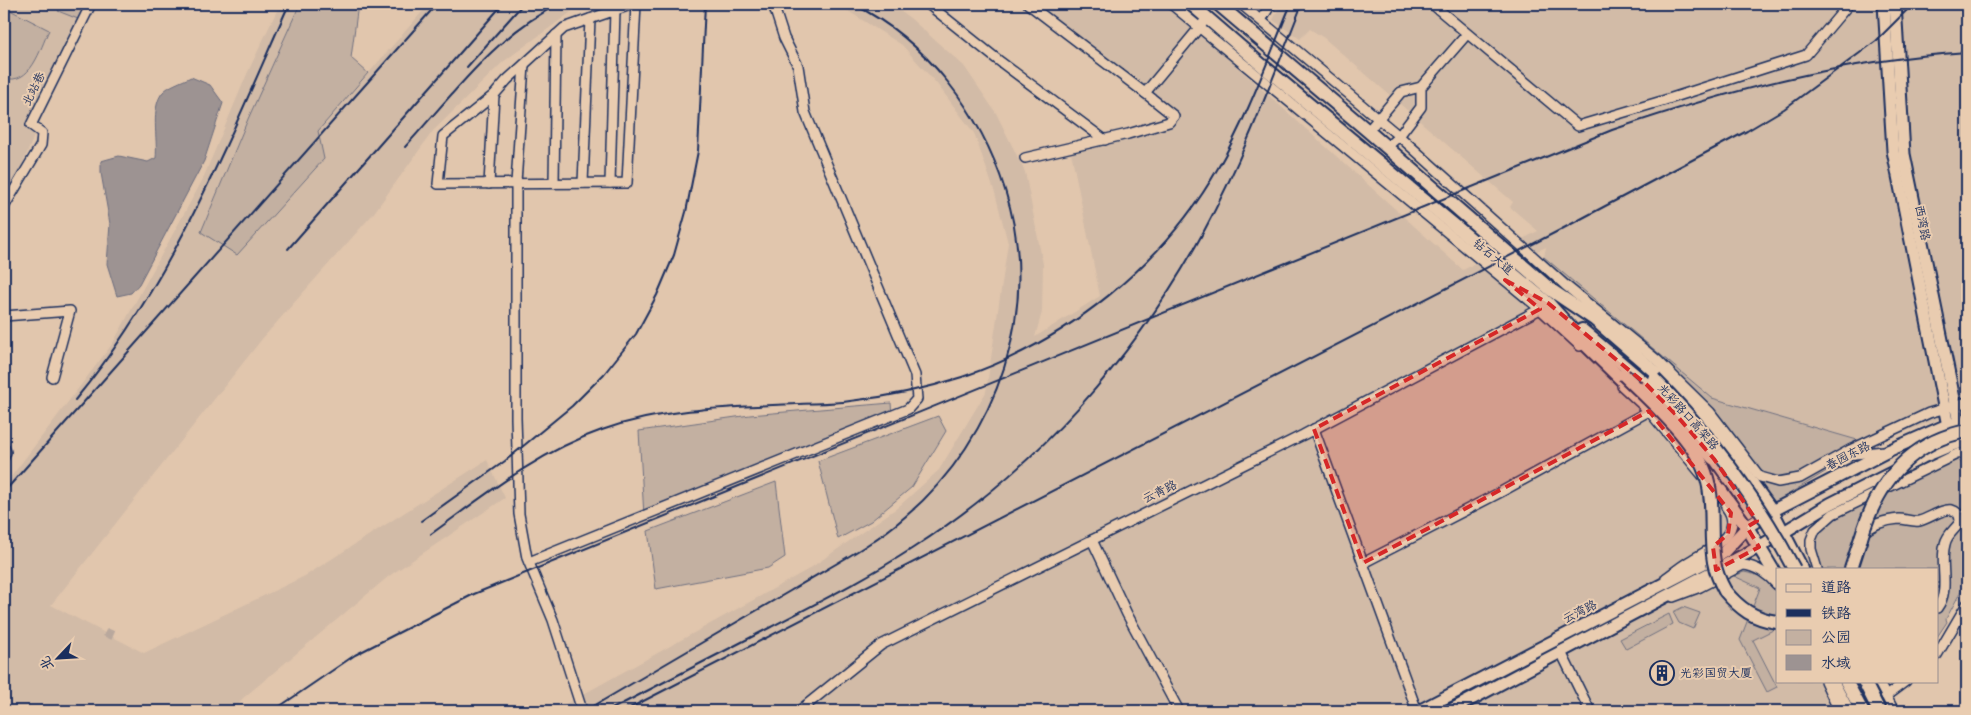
<svg xmlns="http://www.w3.org/2000/svg" width="1971" height="715" viewBox="0 0 1971 715" font-family="Pangolin,'LXGW WenKai TC',sans-serif">
	<rect width="100%" height="100%" fill="#e1c6ad"/>
	<filter id="ink" filterUnits="userSpaceOnUse"><feTurbulence type="fractalNoise" baseFrequency=".02" numOctaves="2"/><feDisplacementMap in="SourceGraphic" scale="10" xChannelSelector="R" yChannelSelector="G"/><feConvolveMatrix kernelMatrix="1 2 1 2 8 2 1 2 1" color-interpolation-filters="sRGB"/></filter>
	<g filter="url(#ink)">
		<g fill="#d2bba7">
			<polygon points="4,4 95,4 66,57 4,210"/>
			<polygon points="280,4 300,4 248,119 201,231 318,131 429,4 582,4 503,62 433,131 373,214 262,339 51,605 144,653 305,576 487,460 505,498 389,576 242,699 235,711 4,711 4,486 113,343 202,181 247,74"/>
			<polygon points="837,4 890,4 910,18 964,66 996,113 1025,172 1043,264 1042,312 1035,337 1100,296 1071,152 1172,126 1178,120 1036,4 1167,4 1463,270 1538,231 1510,207 1513,202 1324,38 1310,29 1300,39 1273,20 1279,8 1272,4 1877,4 1880,27 1895,4 1967,4 1967,422 1956,413 1871,444 1712,398 1544,257 1546,247 1490,274 1537,311 1663,419 1777,577 1777,681 1832,681 1848,711 553,711 809,569 897,508 939,470 986,392 1008,243 995,193 974,133 937,84 902,45"/>
		</g>
		<g fill="#c3b0a1" stroke="#6f7080">
			<polygon points="62,4 91,4 83,21 58,11"/>
			<polygon points="300,4 358,4 351,58 368,73 318,131 324,159 237,255 201,232 248,119"/>
			<path d="M4 7 49 30C40 49 31 86 4 78Z"/>
			<polygon points="1544,257 1712,398 1871,444 1774,503 1632,346 1530,265"/>
			<polygon points="891,403 892,416 644,516 639,431 750,415"/>
			<polygon points="938,416 946,431 912,487 871,521 838,539 818,461"/>
			<path d="M1953 459C1962 459 1963 467 1966 474L1967 580 1946 619 1947 622 1937 637V569H1821C1813 553 1809 539 1823 525Z"/>
			<polygon points="776,482 785,557 768,568 656,589 648,531"/>
			<path d="M1744 572C1785 580 1777 592 1777 628L1753 640 1777 687 1767 692 1740 640 1760 588 1734 576Z"/>
			<polygon points="1683,607 1700,613 1693,629 1679,623 1673,612"/>
			<polygon points="1669,614 1673,624 1626,649 1620,639"/>
		</g>
		<path fill="#9d9392" stroke="#696b7d" d="M191 77 210 85 223 103 204 161 139 284 131 293 117 296 107 264 110 224 101 173V161L119 156 148 162 156 158C158 139 150 107 163 92 168 86 183 81 191 77Z"/>
		<g fill="none" stroke-linecap="round" stroke-linejoin="round">
			<polyline stroke="#b9a89d" stroke-width="9" stroke-dasharray="9 4.5" stroke-linecap="butt" points="105,632 114,636"/>
			<defs>
				<g id="minor">
					<polyline points="633,4 564,28 507,80 494,95 443,136 438,184 627,183 636,4"/>
					<polyline points="928,4 998,60 1105,140"/>
					<polyline points="1028,4 1145,93 1203,23"/>
					<polyline points="1171,4 1540,309 1580,346"/>
					<polyline points="1241,4 1399,136 1565,285 1657,360 1710,412 1760,477 1778,482 1800,478 1850,450 1929,413 1967,402"/>
					<polyline points="1432,4 1578,126 1662,101 1806,55 1849,4"/>
					<polyline points="1261,20 1271,4"/>
					<polyline points="524,65 516,183 516,418 519,514 527,558 553,620 581,707"/>
					<polyline points="1368,131 1401,92 1421,87 1467,34"/>
					<polyline points="1387,147 1399,136 1421,107 1421,87"/>
					<polyline points="1025,158 1128,134 1169,122 1174,116 1145,93"/>
					<polyline points="554,183 556,35"/>
					<polyline points="583,183 590,19"/>
					<polyline points="610,183 615,10"/>
					<polyline points="489,184 494,95"/>
					<polyline points="4,207 41,145 42,133 31,125 91,4"/>
					<polyline points="4,316 70,311 52,377"/>
					<polyline points="1622,386 1649,411 1703,476"/>
					<polyline points="1314,429 1417,711"/>
					<polyline points="4,447 6,452 4,457"/>
					<polyline points="1845,455 1884,451"/>
					<path d="M1863 533C1873 524 1886 520 1899 519 1906 519 1912 522 1919 521 1929 519 1942 508 1952 510 1959 512 1960 517 1960 522 1955 530 1947 534 1945 544 1939 565 1951 590 1937 608"/>
					<polyline points="1092,540 1127,614 1179,711"/>
					<polyline points="529,562 908,409 917,399 915,375 805,112 798,66 784,38 773,4"/>
					<polyline points="1363,563 1499,493 1649,411"/>
					<polyline points="1817,569 1811,549 1811,540 1815,530 1833,514 1957,454 1967,452"/>
					<path d="M1666 578C1673 573 1680 567 1688 562 1707 550 1747 534 1726 507"/>
					<path d="M1673 597 1700 587 1743 565C1756 566 1769 575 1777 585"/>
					<polyline points="1561,652 1590,711"/>
					<polyline points="1937,655 1967,604"/>
					<polyline points="1825,681 1839,711"/>
					<polyline points="1878,681 1894,711"/>
					<polyline points="1886,696 1906,681"/>
					<polyline points="799,711 881,645 1303,435 1540,309"/>
				</g>
				<g id="major">
					<polyline points="1884,4 1893,151 1949,431"/>
					<polyline points="1895,4 1904,154 1960,428"/>
					<polyline points="1419,711 1723,553 1747,527 1772,511 1890,450 1947,425 1967,421"/>
					<polyline points="1449,711 1759,547 1830,504 1923,457 1952,445 1967,441"/>
				</g>
				<g id="highway">
					<polyline points="1191,4 1258,62 1548,303 1586,345 1629,387"/>
					<polyline points="1218,4 1368,131 1551,290 1594,319 1677,391 1706,420 1772,511 1802,569"/>
					<polyline points="1582,330 1647,385"/>
					<polyline points="1705,469 1747,527 1777,577"/>
					<polyline points="1851,569 1861,538"/>
					<path d="M1725 591C1740 609 1754 619 1777 622"/>
					<polyline points="1832,681 1848,711"/>
					<polyline points="1846,681 1862,711"/>
					<polyline points="1864,681 1879,711"/>
				</g>
			</defs>
			<use href="#minor" stroke="#1b2f5e" stroke-width="12"/>
			<use href="#major" stroke="#1b2f5e" stroke-width="15"/>
			<use href="#highway" stroke="#1b2f5e" stroke-width="16"/>
			<use href="#minor" stroke="#e9ccb0" stroke-width="9"/>
			<use href="#major" stroke="#e9ccb0" stroke-width="11"/>
			<use href="#highway" stroke="#e9ccb0" stroke-width="12"/>
			<g stroke="#1b2f5e" stroke-width="2">
				<polyline points="467,67 523,4"/>
				<path d="M405 147C451 97 496 34 559 4"/>
				<polyline points="288,249 503,4"/>
				<path d="M75 400C172 283 228 141 289 4"/>
				<polyline points="4,492 437,4"/>
				<polyline points="421,521 505,461 572,406 604,374 636,334 657,295 674,255 686,212 698,151 705,4"/>
				<path d="M431 534C485 495 538 452 602 430 664 408 731 407 796 404 814 403 832 404 850 401 888 397 925 389 962 377 1066 342 1164 264 1218 168 1248 116 1268 59 1291 4"/>
				<path d="M273 711 355 655 474 594 1612 130C1729 90 1843 60 1967 52"/>
				<path d="M585 711C653 671 722 631 790 591 829 567 872 546 906 516 998 437 1043 307 1005 190 981 113 927 41 853 4"/>
				<path d="M608 711C661 684 715 656 769 628 817 603 867 578 913 548 1035 470 1135 358 1204 231 1243 159 1272 80 1302 4"/>
				<polyline points="624,711 1560,230 1747,131 1784,109 1876,41 1913,4"/>
			</g>
			<defs>
				<g id="highway-bridge">
					<path d="M1624 375C1651 402 1697 441 1707 478 1715 506 1709 535 1714 562 1716 573 1720 582 1725 591"/>
					<path d="M1654 379C1710 435 1757 499 1794 569"/>
					<polyline points="1647,385 1678,417 1713,458"/>
					<path d="M1861 538C1877 484 1909 442 1967 431"/>
				</g>
			</defs>
			<use href="#highway-bridge" stroke="#1b2f5e" stroke-width="16" stroke-linecap="butt"/>
			<use href="#highway-bridge" stroke="#e9ccb0" stroke-width="12"/>
		</g>
	</g>
	<path fill="#d62828" fill-opacity="0.2" stroke="#d62828" stroke-width="4" stroke-dasharray="10 6" stroke-linejoin="round" d="M1505 280 1548 303 1647 385 1678 417 1714 459 1757 521 1747 527 1759 547 1716 570 1713 547 1728 534 1731 513 1649 411 1363 563 1314 429 1540 309Z"/>
	<defs>
		<symbol id="building-ring" viewBox="-11 -11 22 22"><circle r="9.5" fill="#e9ccb0" stroke="#1b2f5e" stroke-width="1.5"/><path d="M-4-6H4V6H1V3H-1V6H-4ZM-2.5-4.3h1.7v1.8h-1.7ZM.8-4.3h1.7v1.8H.8ZM-2.5-1h1.7V.8h-1.7ZM.8-1h1.7V.8H.8Z" fill="#1b2f5e"/></symbol>
	</defs>
	<g fill-rule="evenodd">
		<use href="#building-ring" x="1648" y="659" width="28" height="28"/>
	</g>
	<g text-anchor="middle" dominant-baseline="central" stroke-width="4" stroke-linejoin="round" paint-order="stroke">
		<g font-size="12" fill="#1b2f5e" stroke="#e9ccb0">
			<text transform="translate(34 89) rotate(-63)">北站巷</text>
			<text transform="translate(1922 223) rotate(79)">西湾路</text>
			<text transform="translate(1493 257) rotate(40)">钻石大道</text>
			<text transform="translate(1688 417) rotate(48)">光彩路口高架路</text>
			<text transform="translate(1848 456) rotate(-27)">春园东路</text>
			<text transform="translate(1160 492) rotate(-26)">云青路</text>
			<text transform="translate(1580 612) rotate(-27)">云湾路</text>
		</g>
		<g font-size="12" fill="#1b2f5e" stroke="#e9ccb0" text-anchor="start">
			<text x="1680" y="673">光彩国贸大厦</text>
		</g>
	</g>
	<rect width="1971" height="715" fill="none" stroke="#e9ccb0" stroke-width="20"/>
	<rect x="10" y="10" width="1951" height="695" fill="none" stroke="#1b2f5e" stroke-width="2" filter="url(#ink)"/>
	<rect x="1776" y="568" width="162" height="115" fill="#e9ccb0" stroke="#978d8f"/>
	<rect x="1786" y="584" width="25" height="8" fill="#e9ccb0" stroke="#978d8f"/>
	<text x="1821" y="592" font-size="15" fill="#1b2f5e">道路</text>
	<rect x="1786" y="609" width="25" height="8" fill="#1b2f5e" stroke="#978d8f"/>
	<text x="1821" y="618" font-size="15" fill="#1b2f5e">铁路</text>
	<rect x="1786" y="630" width="25" height="15" fill="#c3b0a1" stroke="#978d8f"/>
	<text x="1821" y="642" font-size="15" fill="#1b2f5e">公园</text>
	<rect x="1786" y="655" width="25" height="15" fill="#9d9392" stroke="#978d8f"/>
	<text x="1821" y="668" font-size="15" fill="#1b2f5e">水域</text>
	<g transform="translate(58 658) rotate(245)" stroke="#e9ccb0" stroke-width="4" paint-order="stroke">
	<path d="M0-4L9 19L0 12L-9 19Z" fill="#1b2f5e"/>
	<text y="-8" font-size="14" font-weight="bold" text-anchor="middle" fill="#1b2f5e">北</text>
	</g>
</svg>
